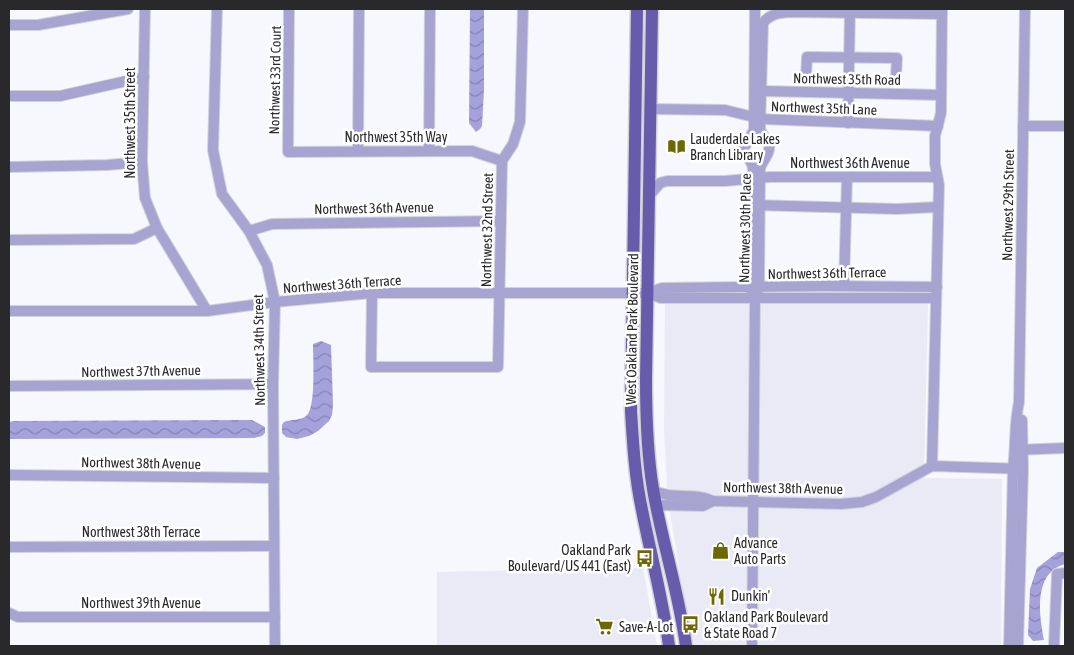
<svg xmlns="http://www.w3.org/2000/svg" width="1074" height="655" viewBox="0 0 1074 655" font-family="'Asap Condensed',sans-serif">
	<defs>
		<pattern id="water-waves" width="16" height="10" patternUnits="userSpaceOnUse" patternTransform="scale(1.25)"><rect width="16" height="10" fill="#a5a1db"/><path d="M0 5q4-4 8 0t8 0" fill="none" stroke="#8683b2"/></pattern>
	</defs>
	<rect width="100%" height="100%" fill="#f7f7fe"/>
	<g fill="#eaeaf7">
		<polygon points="665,302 928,304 924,478 1002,479 1001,646 692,646 668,500 664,432"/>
		<polygon points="643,568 657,646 437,646 437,572"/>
	</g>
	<g fill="url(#water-waves)">
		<polygon points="470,9 484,9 484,90 482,126 480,129 476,132 469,123"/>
		<path d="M321 341 331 345 333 405 332 415 329 421 318 431 309 436 297 439 286 437 282 433V425L284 422C291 419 302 421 307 415 316 407 313 357 313 344Z"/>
		<polygon points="252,420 265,427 265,433 262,436 254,438 9,439 9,422 14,421"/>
		<path d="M1058 552H1065V564C1033 573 1039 614 1044 640L1033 641 1028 635 1030 589 1037 568Z"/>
	</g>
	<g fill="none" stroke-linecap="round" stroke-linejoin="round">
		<defs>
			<g id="minor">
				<polyline points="145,9 142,162 145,198 157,228 207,311"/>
				<polyline points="217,9 213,150 222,194 249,231 267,265 275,302 273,384 275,646"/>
				<polyline points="289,9 288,152 472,151 502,161"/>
				<polyline points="755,9 754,130 744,148 745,153 752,164 753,169 752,179 750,288 755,298"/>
				<polyline points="9,25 38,25 128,9"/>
				<polyline points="806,76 807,57 897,58 896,76"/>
				<polyline points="757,91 941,95"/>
				<polyline points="9,96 60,96 144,77"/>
				<polyline points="650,109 725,110 762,119 938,126"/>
				<polyline points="848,123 850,9"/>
				<polyline points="1023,126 1065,126"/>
				<polyline points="358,151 359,9"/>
				<polyline points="429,151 430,9"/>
				<polyline points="9,167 107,165 142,162"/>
				<polyline points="649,196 660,183 667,181 725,181 770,177 937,177"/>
				<polyline points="755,205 897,209 938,207"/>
				<polyline points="249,231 272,224 501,221"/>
				<polyline points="9,240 134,239 157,228"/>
				<polyline points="844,286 847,177"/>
				<polyline points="372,293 371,367 498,367 502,161 513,144 520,122 523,9"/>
				<polyline points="647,293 662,288 826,286 937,287"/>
				<polyline points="9,311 207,311 275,302 372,293 647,293 661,298 936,298"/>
				<polyline points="9,386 273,384"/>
				<polyline points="1016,450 1065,448"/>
				<polyline points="932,466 939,185 935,164 935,136 941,113 942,9"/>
				<polyline points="9,475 274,478"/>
				<path d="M653 490C672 501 693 491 713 501L841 504 862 502 876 497 932 466 1023 469"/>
				<polyline points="656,505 703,506 713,501"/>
				<polyline points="9,547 274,546"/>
				<polyline points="9,613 18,617 275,617"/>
				<path d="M752 646 755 298 759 288 760 168C763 160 771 153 769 144 767 139 762 135 760 129L763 23C770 14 778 13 789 12L942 14"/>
				<path d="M1009 646 1013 468C1016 446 1014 424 1019 402L1025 9"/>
				<polyline points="1018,646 1023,469 1022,420"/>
				<polyline points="1054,646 1057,574 1065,573"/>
			</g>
			<g id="major">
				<path d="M637 9 631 411C633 444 635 478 642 510 651 556 663 600 669 646"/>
				<path d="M652 9 646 379C646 416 647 453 653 489 662 542 679 593 686 646"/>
			</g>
		</defs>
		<use href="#minor" stroke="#d2d2d8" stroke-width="12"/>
		<use href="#major" stroke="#d2d2d8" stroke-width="15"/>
		<use href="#minor" stroke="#a7a4d1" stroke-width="10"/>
		<use href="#major" stroke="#675cac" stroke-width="12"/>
	</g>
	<defs>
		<symbol id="library-bare" viewBox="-9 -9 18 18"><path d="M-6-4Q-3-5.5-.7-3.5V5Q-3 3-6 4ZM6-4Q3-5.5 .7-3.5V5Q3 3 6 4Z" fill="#6c6903" stroke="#fff" stroke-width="2.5" paint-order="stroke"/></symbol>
		<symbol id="shop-bare" viewBox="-9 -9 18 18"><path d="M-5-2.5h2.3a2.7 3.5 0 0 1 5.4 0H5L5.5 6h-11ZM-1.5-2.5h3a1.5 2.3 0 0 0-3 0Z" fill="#6c6903" stroke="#fff" stroke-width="2.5" paint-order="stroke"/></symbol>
		<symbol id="bus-bare" viewBox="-9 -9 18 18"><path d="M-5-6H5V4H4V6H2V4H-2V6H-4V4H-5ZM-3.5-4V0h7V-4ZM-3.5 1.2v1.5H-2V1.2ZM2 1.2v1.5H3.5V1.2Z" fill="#6c6903" stroke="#fff" stroke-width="2.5" paint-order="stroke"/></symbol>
		<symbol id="restaurant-bare" viewBox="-9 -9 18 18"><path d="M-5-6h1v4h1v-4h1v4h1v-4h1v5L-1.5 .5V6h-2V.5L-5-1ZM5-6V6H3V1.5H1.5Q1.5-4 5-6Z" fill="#6c6903" stroke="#fff" stroke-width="2.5" paint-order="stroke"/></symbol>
		<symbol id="supermarket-bare" viewBox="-9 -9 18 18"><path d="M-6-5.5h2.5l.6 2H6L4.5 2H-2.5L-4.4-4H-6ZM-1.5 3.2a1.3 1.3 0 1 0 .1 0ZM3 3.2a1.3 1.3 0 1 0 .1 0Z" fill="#6c6903" stroke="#fff" stroke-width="2.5" paint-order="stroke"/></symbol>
	</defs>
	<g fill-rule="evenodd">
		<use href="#library-bare" x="664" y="134" width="25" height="25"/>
		<use href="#shop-bare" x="708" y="538" width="25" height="25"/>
		<use href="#bus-bare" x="632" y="546" width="25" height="25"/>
		<use href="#restaurant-bare" x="704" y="584" width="25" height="25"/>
		<use href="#bus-bare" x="678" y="612" width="25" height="25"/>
		<use href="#supermarket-bare" x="592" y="614" width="25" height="25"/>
	</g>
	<g text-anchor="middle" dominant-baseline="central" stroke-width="5" stroke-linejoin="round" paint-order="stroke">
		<g font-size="14" fill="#29292c" stroke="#fff">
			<text transform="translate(847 79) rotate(1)">Northwest 35th Road</text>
			<text transform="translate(275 80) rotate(-89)">Northwest 33rd Court</text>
			<text transform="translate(824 108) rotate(2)">Northwest 35th Lane</text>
			<text transform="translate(130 123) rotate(-90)">Northwest 35th Street</text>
			<text x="396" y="137">Northwest 35th Way</text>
			<text x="850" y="163">Northwest 36th Avenue</text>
			<text transform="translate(1008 205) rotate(-89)">Northwest 29th Street</text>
			<text transform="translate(374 208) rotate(-1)">Northwest 36th Avenue</text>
			<text transform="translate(745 228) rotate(-89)">Northwest 30th Place</text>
			<text transform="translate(487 230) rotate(-89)">Northwest 32nd Street</text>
			<text transform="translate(827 273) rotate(-1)">Northwest 36th Terrace</text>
			<text transform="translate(342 284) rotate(-4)">Northwest 36th Terrace</text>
			<text transform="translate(632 329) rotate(-89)">West Oakland Park Boulevard</text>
			<text transform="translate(259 350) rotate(-91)">Northwest 34th Street</text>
			<text transform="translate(141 371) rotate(-1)">Northwest 37th Avenue</text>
			<text transform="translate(141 463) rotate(1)">Northwest 38th Avenue</text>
			<text transform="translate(783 488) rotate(1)">Northwest 38th Avenue</text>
			<text x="141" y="532">Northwest 38th Terrace</text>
			<text x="141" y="603">Northwest 39th Avenue</text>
		</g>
		<g font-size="14" fill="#29292c" stroke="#fff" text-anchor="start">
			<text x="690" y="139">Lauderdale Lakes<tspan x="690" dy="16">Branch Library</tspan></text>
			<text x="734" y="543">Advance<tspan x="734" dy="16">Auto Parts</tspan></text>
			<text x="631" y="550" text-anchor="end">Oakland Park<tspan x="631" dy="16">Boulevard/US 441 (East)</tspan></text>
			<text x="731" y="596">Dunkin'</text>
			<text x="704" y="617">Oakland Park Boulevard<tspan x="704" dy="16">&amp; State Road 7</tspan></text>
			<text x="619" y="627">Save-A-Lot</text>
		</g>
	</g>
	<rect width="1074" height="655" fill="none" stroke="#29292c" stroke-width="20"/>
</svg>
